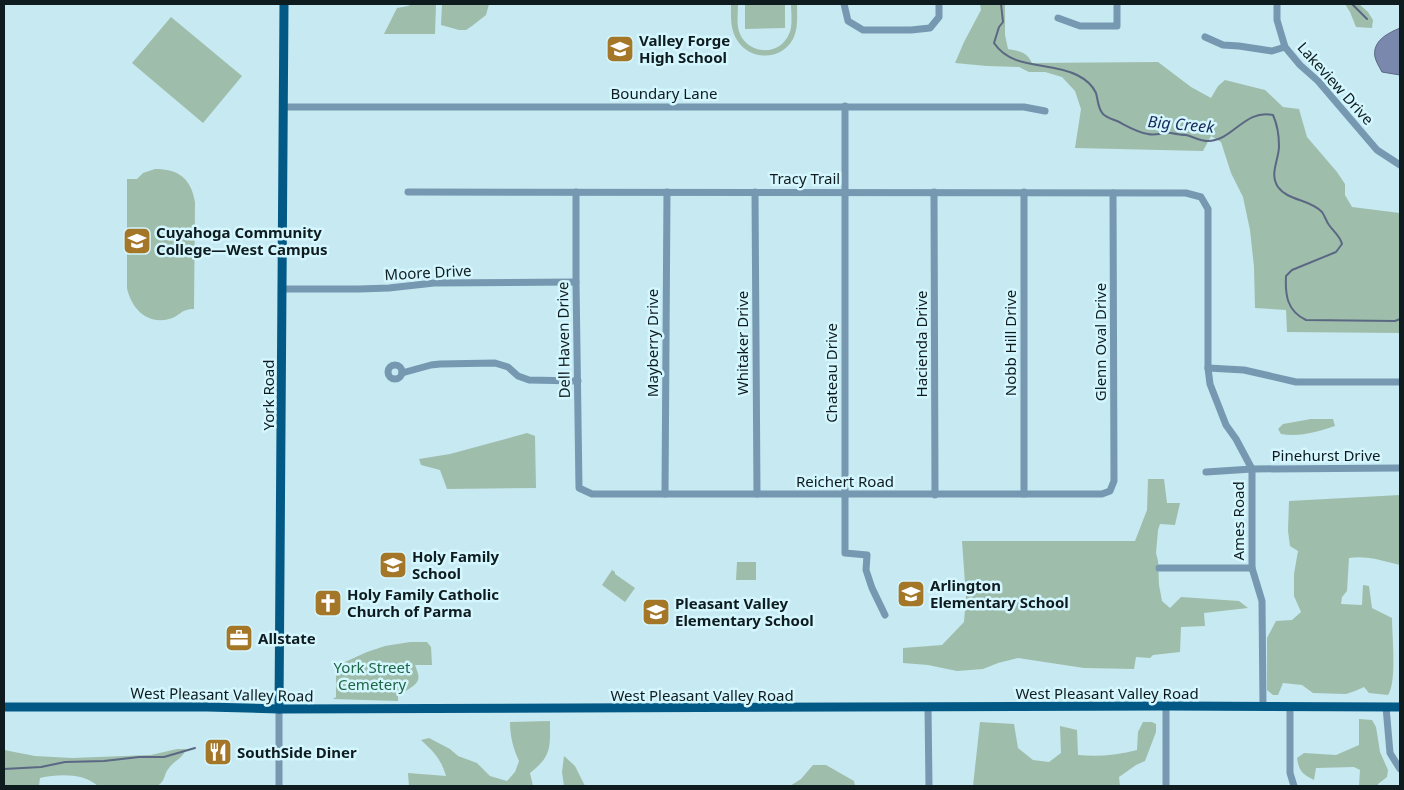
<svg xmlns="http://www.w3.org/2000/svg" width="1404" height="790" viewBox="0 0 1404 790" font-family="'Noto Sans',sans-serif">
	<rect width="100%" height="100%" fill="#c7e9f1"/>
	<g fill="#9fbdab">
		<polygon points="412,4 436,4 435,34 384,34 397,8 408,6"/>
		<polygon points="442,4 489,4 486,15 472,26 466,30 459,30 441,25"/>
		<path d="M731 4H738C738 14 736 25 740 34 749 55 780 56 789 34 793 26 791 13 791 4H797C797 14 798 25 795 34 787 60 751 63 737 40 730 29 731 17 731 4Z"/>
		<polygon points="745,4 785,4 785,28 745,29"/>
		<path d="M980 4H1005V35L1008 49C1019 51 1027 52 1032 63L1158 62 1191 87 1211 98 1218 86 1225 80 1265 90 1283 107 1299 109 1307 137 1337 172 1345 184V195L1352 207 1400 213V333L1287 332 1286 310 1255 308 1254 267 1250 230 1243 197 1231 173 1221 142 1211 136 1203 151 1075 148 1081 109 1075 91 1062 77 1045 72H1029L1019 67 987 66 955 63 964 42 981 10Z"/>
		<polygon points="1345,4 1359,4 1368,12 1373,20 1372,28 1356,27 1350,12"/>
		<polygon points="171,17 242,76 203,123 132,63"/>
		<path d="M155 169C178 169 191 178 195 202L194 309C180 309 181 316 169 319 147 325 131 308 127 288V179H137L143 173Z"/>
		<path d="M1311 419H1333L1335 426C1316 432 1301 437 1281 434L1278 429 1283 424Z"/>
		<polygon points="527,433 535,436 536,488 447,489 440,470 421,465 419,459 450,454"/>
		<polygon points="1148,479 1164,479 1167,503 1180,503 1175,525 1160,524 1158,530 1156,553 1158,561 1159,585 1162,601 1170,608 1181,597 1239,601 1248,608 1204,613 1205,626 1181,627 1180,652 1153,655 1150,658 1136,657 1134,669 1084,668 1018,658 998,663 983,669 957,671 928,665 903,663 903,648 942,645 964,622 966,597 962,541 1135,541 1147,510"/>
		<path d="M1400 495V565C1384 561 1366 555 1349 558L1347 591 1342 597 1341 604 1362 605 1363 585 1369 586 1372 608 1392 618C1392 636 1397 682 1388 695L1369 693 1364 687 1355 691 1346 694 1313 693 1302 685 1283 683 1278 695H1273L1267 690V638L1276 621 1292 620 1301 612 1294 596V574L1298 551 1290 546 1288 531 1289 501Z"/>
		<polygon points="737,562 756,562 756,580 736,580"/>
		<polygon points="612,570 615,572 615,574 635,588 625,602 602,585"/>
		<path d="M410 642H427L431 647 432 665H415C420 678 421 681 409 689 405 691 403 694 398 695V701L333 699 336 697V666L367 652 385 646Z"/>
		<path d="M1359 719 1372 720 1376 727 1380 752 1388 770 1387 777 1378 784V786H1359L1360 770 1354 767 1316 768 1314 780C1302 774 1299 771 1297 758L1304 753 1336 755 1359 745Z"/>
		<path d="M550 721C550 747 552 756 530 773L533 786H409L408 773 446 776C441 759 434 752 421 740L429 738 450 749 458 756 477 763 490 776 507 781 515 772 519 761C513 748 510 736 510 722Z"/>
		<path d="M980 722 1014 724 1018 748 1033 760 1049 762 1061 753 1060 726 1077 730 1078 755C1098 757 1118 755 1137 750L1138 732 1143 722H1152L1156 724V732L1145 761 1136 765 1119 777 1120 786H973Z"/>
		<path d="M177 749H186C183 758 174 761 169 768 163 775 167 778 158 786H98C83 773 59 774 40 778L39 786H4V750L35 756 72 758 151 755Z"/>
		<polygon points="564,756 575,766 585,786 564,786 562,772"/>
		<polygon points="813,765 826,765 854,781 855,786 790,786 801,779"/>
	</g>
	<path fill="#7a88ae" stroke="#5a6883" d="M1400 28V75L1382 72C1380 68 1376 62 1375 57 1372 41 1388 33 1400 28Z"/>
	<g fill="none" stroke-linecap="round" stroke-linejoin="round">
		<g stroke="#5a6883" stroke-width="2">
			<path d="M1001 4 1003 22 999 27 994 43C1013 71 1050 61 1077 75 1085 79 1092 84 1096 93 1098 100 1098 109 1103 114 1107 118 1112 119 1117 121 1127 126 1136 132 1148 134 1156 136 1164 132 1171 133 1176 134 1181 135 1186 135 1194 137 1200 141 1208 141 1234 140 1244 109 1273 115 1277 124 1279 136 1279 146 1279 160 1269 174 1278 187 1288 201 1310 199 1322 212 1325 216 1326 221 1329 225 1334 232 1340 236 1342 244L1336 252 1292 270 1286 276C1285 295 1287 311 1306 320L1395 321 1400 319"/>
			<polyline points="1352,4 1367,19"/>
			<polyline points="4,769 41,767 65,762 104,761 139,757 164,757 195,748"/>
		</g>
		<g stroke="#7698b1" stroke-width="7">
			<polyline points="844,4 848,21 863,30 911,30 930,28 939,17 939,4"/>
			<polyline points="1277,4 1277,20 1285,47 1300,65 1318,81 1377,150 1400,165"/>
			<polyline points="1058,18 1080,26 1117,26 1117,4"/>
			<polyline points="1205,37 1223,45 1239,46 1272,51 1285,47"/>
			<polyline points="845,106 845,553 867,555 866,570 872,588 885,615"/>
			<polyline points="283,107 1024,107 1045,111"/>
			<polyline points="408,192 1186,193 1201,197 1208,209 1208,368 1210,384 1226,425 1236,439 1252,469 1252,568 1262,601 1263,707"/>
			<polyline points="576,192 576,282 579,488 592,494 1102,494 1110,491 1114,481 1113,193"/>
			<polyline points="755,192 757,494"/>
			<polyline points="934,192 935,495"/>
			<polyline points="1024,192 1024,494"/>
			<polyline points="282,289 359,289 389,288 434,283 576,282"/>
			<circle cx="395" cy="372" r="7"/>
			<polyline points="1208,368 1244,370 1296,382 1400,382"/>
			<polyline points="402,373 431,365 440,364 495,363 508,367 518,376 529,380 578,381"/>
			<polyline points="1206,472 1252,469 1400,468"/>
			<polyline points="665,494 667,192"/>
			<polyline points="1159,568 1252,568"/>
			<polyline points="928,707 929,786"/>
			<polyline points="1290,707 1290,773 1294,786"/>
			<polyline points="1386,707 1390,753 1400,769"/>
			<polyline points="279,709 279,786"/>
			<polyline points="1166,786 1166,706"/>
		</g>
		<g stroke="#035986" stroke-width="9">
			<polyline points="4,707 207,707 279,709 1166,706 1400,707"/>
			<polyline points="279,709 284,4"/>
		</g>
	</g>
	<defs>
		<symbol id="school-square" viewBox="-11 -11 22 22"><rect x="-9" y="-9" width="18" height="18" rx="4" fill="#a47628" stroke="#d4f6fe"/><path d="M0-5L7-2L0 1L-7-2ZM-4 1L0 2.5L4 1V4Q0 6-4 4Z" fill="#fff"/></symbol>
		<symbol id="university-square" viewBox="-11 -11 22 22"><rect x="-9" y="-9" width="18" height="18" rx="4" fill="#a47628" stroke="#d4f6fe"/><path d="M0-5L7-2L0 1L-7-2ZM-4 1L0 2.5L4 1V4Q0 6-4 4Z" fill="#fff"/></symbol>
		<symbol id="church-square" viewBox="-11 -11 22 22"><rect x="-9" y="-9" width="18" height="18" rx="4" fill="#a47628" stroke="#d4f6fe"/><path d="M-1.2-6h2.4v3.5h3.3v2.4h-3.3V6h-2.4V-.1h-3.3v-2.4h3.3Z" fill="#fff"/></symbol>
		<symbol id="office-square" viewBox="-11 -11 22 22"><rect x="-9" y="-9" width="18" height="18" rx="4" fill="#a47628" stroke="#d4f6fe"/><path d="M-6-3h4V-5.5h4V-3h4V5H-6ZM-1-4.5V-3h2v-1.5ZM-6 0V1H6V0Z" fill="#fff"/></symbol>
		<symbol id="restaurant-square" viewBox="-11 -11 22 22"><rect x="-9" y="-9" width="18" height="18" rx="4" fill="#a47628" stroke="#d4f6fe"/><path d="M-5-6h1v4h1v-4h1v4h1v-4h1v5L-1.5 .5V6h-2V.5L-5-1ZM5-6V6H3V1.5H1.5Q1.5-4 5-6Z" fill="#fff"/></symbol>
	</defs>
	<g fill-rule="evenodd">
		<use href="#school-square" x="604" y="33" width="32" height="32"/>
		<use href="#university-square" x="121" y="225" width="32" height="32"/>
		<use href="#school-square" x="377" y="549" width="32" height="32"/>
		<use href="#school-square" x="895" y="578" width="32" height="32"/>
		<use href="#church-square" x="312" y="587" width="32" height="32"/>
		<use href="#school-square" x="640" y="596" width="32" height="32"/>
		<use href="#office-square" x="223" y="622" width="32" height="32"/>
		<use href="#restaurant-square" x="202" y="736" width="32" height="32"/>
	</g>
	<g text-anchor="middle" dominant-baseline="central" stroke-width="5" stroke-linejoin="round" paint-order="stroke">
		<g font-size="15" font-weight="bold" fill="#0f1c1f" stroke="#d4f6fe" text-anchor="start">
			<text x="639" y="40">Valley Forge<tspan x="639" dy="17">High School</tspan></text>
			<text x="156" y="232">Cuyahoga Community<tspan x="156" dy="17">College—West Campus</tspan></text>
			<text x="412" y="556">Holy Family<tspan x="412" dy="17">School</tspan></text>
			<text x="930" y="585">Arlington<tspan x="930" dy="17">Elementary School</tspan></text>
			<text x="347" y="594">Holy Family Catholic<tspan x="347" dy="17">Church of Parma</tspan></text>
			<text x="675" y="603">Pleasant Valley<tspan x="675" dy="17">Elementary School</tspan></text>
			<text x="258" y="638">Allstate</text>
			<text x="237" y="752">SouthSide Diner</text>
		</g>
		<g font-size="15" fill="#0f1c1f" stroke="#d4f6fe">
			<text transform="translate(1336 83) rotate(48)">Lakeview Drive</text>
			<text x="664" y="93">Boundary Lane</text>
			<text x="805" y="178">Tracy Trail</text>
			<text transform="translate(428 272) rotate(-3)">Moore Drive</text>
			<text transform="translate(563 340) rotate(-91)">Dell Haven Drive</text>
			<text transform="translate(1100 342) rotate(-90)">Glenn Oval Drive</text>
			<text transform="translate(652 343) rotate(-90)">Mayberry Drive</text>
			<text transform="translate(742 343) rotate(-90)">Whitaker Drive</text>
			<text transform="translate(1010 343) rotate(-90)">Nobb Hill Drive</text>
			<text transform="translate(921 344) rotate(-90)">Hacienda Drive</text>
			<text transform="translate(831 373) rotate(-90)">Chateau Drive</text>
			<text transform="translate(268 395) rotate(-90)">York Road</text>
			<text x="1326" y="455">Pinehurst Drive</text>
			<text x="845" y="481">Reichert Road</text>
			<text transform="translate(1238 521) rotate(-90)">Ames Road</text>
			<text x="1107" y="693">West Pleasant Valley Road</text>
			<text transform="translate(222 694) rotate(1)">West Pleasant Valley Road</text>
			<text x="702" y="695">West Pleasant Valley Road</text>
		</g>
		<g font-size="15" fill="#1e6644" stroke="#d4f6fe">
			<text x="372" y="667">York Street<tspan x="372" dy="17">Cemetery</tspan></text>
		</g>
		<g font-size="16" font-style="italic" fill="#1a2859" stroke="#d4f6fe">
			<text transform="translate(1181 124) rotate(5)">Big Creek</text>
		</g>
	</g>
	<rect width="1404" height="790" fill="none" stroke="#0f1c1f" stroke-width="10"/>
</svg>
